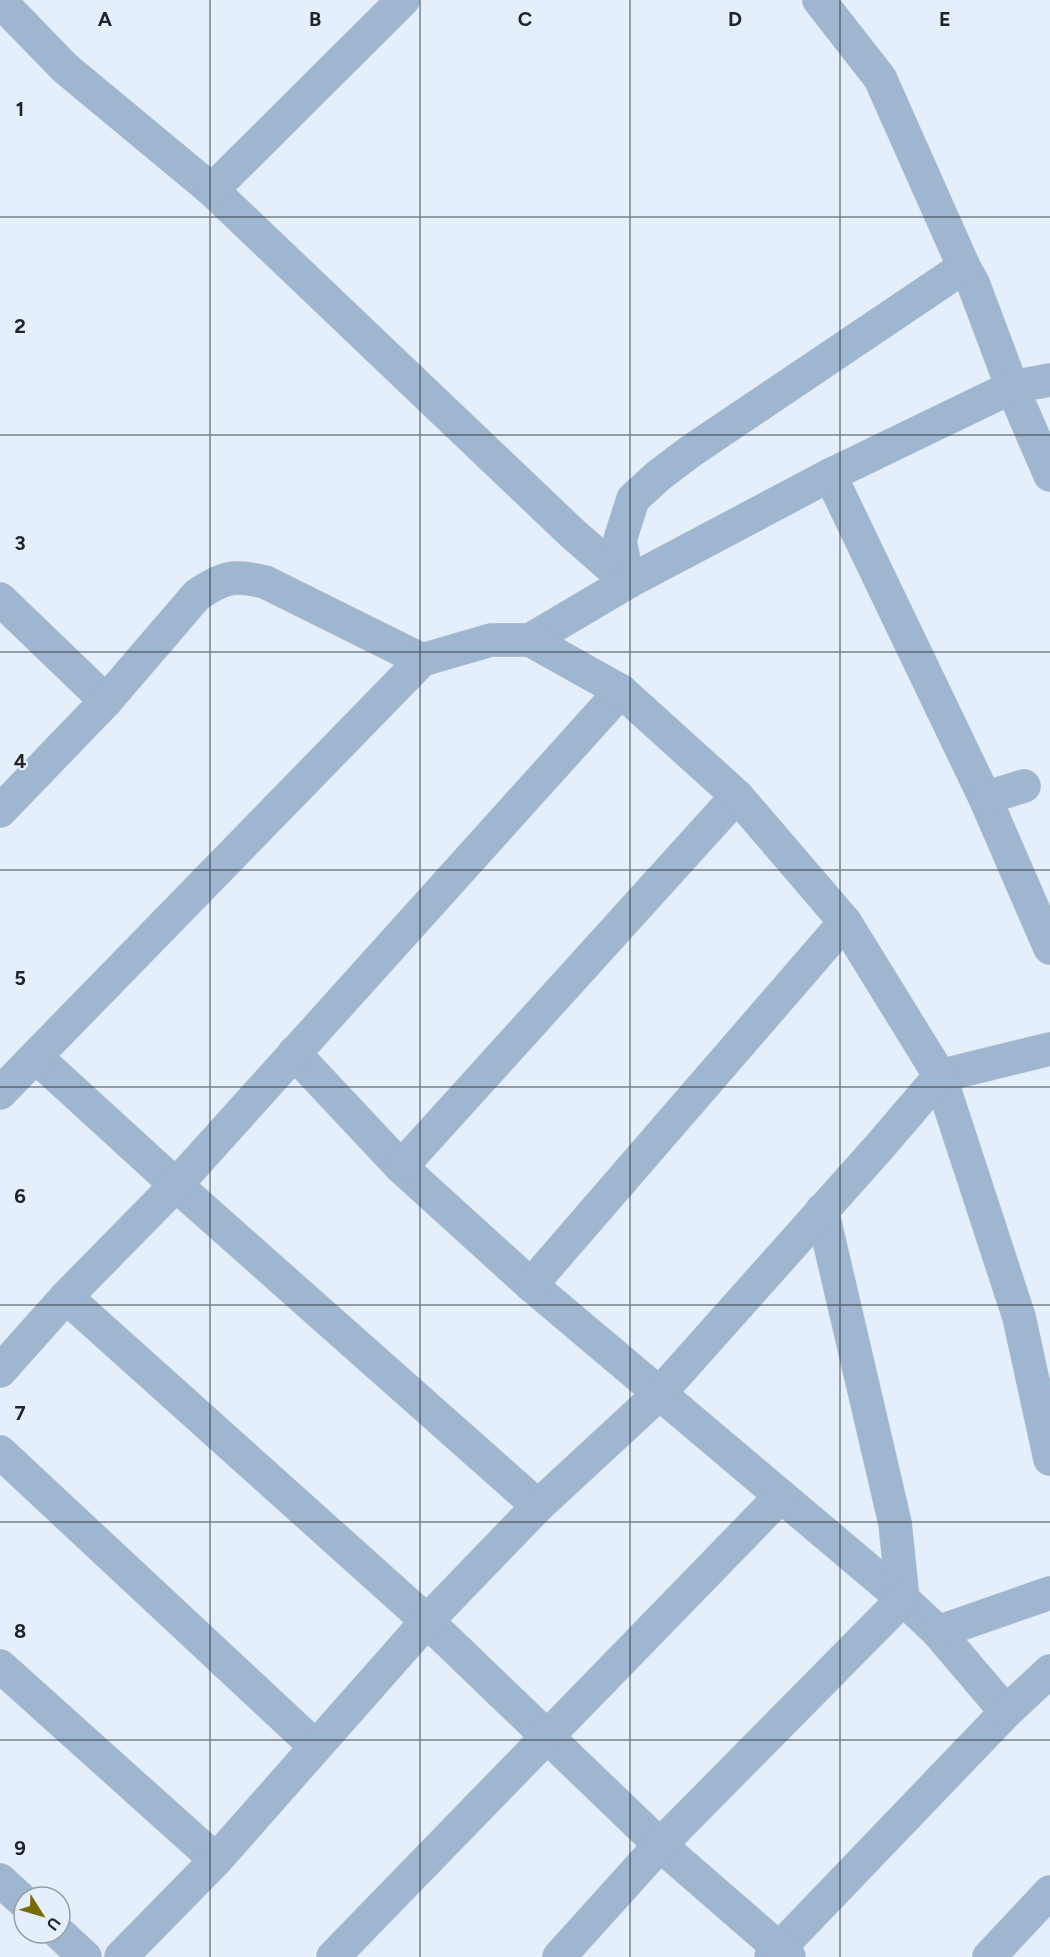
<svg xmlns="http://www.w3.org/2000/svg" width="1050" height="1957" viewBox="0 0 1050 1957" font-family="Figtree,sans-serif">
	<rect width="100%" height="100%" fill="#e4effb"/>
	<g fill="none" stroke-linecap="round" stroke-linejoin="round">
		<defs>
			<g id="minor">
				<polyline points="819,0 880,78 964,267 973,283 1012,387 1050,475"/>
				<polyline points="0,1 65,68 212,190 572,533 628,582"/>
				<polyline points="212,190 403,0"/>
				<polyline points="830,475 985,798 1050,948"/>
				<polyline points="628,582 620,540 633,499 658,476 691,451 964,267"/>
				<polyline points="0,599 106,701"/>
				<polyline points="985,798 1024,786"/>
				<path d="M0 811 106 701 197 595C225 576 233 575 265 582L422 660"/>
				<polyline points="1050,1049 940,1076 1019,1317 1050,1459"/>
				<polyline points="294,1053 401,1167 531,1285 903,1599 938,1632 1006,1712 771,1957"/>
				<polyline points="36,1057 176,1185 538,1506"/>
				<polyline points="0,1093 422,660 491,640 530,640 628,582 830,475 1012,387 1050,380"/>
				<polyline points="401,1167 737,796"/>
				<polyline points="822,1210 895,1523 903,1599"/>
				<polyline points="531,1285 845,922"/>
				<polyline points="66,1297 427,1621 660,1845 789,1957"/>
				<polyline points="0,1371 66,1297 176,1185 621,691"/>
				<polyline points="0,1452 315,1746"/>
				<polyline points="938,1632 1050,1593"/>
				<polyline points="0,1666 216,1860"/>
				<polyline points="1006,1712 1050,1671"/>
				<polyline points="0,1880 24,1902"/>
				<polyline points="59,1933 85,1957"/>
				<polyline points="121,1957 216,1860 427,1621 538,1506 659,1394 881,1145 940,1076 845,922 737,796 621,691 530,640"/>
				<polyline points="333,1957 781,1496"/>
				<polyline points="559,1957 660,1845 903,1599"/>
				<polyline points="989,1957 1050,1892"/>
			</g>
		</defs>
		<use href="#minor" stroke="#c1cbd5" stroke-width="34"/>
		<use href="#minor" stroke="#9eb6cf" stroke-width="33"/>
	</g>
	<path fill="none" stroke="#212529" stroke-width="1.5" stroke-opacity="0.55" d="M210 0V1957M420 0V1957M630 0V1957M840 0V1957M0 217H1050M0 435H1050M0 652H1050M0 870H1050M0 1087H1050M0 1305H1050M0 1522H1050M0 1740H1050"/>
	<g font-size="20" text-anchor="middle" font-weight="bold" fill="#212529" stroke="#e4effb" stroke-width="4.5" stroke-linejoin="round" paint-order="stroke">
		<text x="105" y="26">A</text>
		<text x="315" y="26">B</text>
		<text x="525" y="26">C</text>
		<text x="735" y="26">D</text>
		<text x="945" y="26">E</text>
		<text x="20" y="116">1</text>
		<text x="20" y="333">2</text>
		<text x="20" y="550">3</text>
		<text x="20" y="768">4</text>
		<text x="20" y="985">5</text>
		<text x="20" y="1203">6</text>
		<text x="20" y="1420">7</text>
		<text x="20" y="1638">8</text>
		<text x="20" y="1855">9</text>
	</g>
	<g transform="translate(42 1915) rotate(127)"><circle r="28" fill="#e4effb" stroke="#969ea7" stroke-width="1.5"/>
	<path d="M0-4.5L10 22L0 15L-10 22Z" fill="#796a01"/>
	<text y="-9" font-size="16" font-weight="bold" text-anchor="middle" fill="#212529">U</text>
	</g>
</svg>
